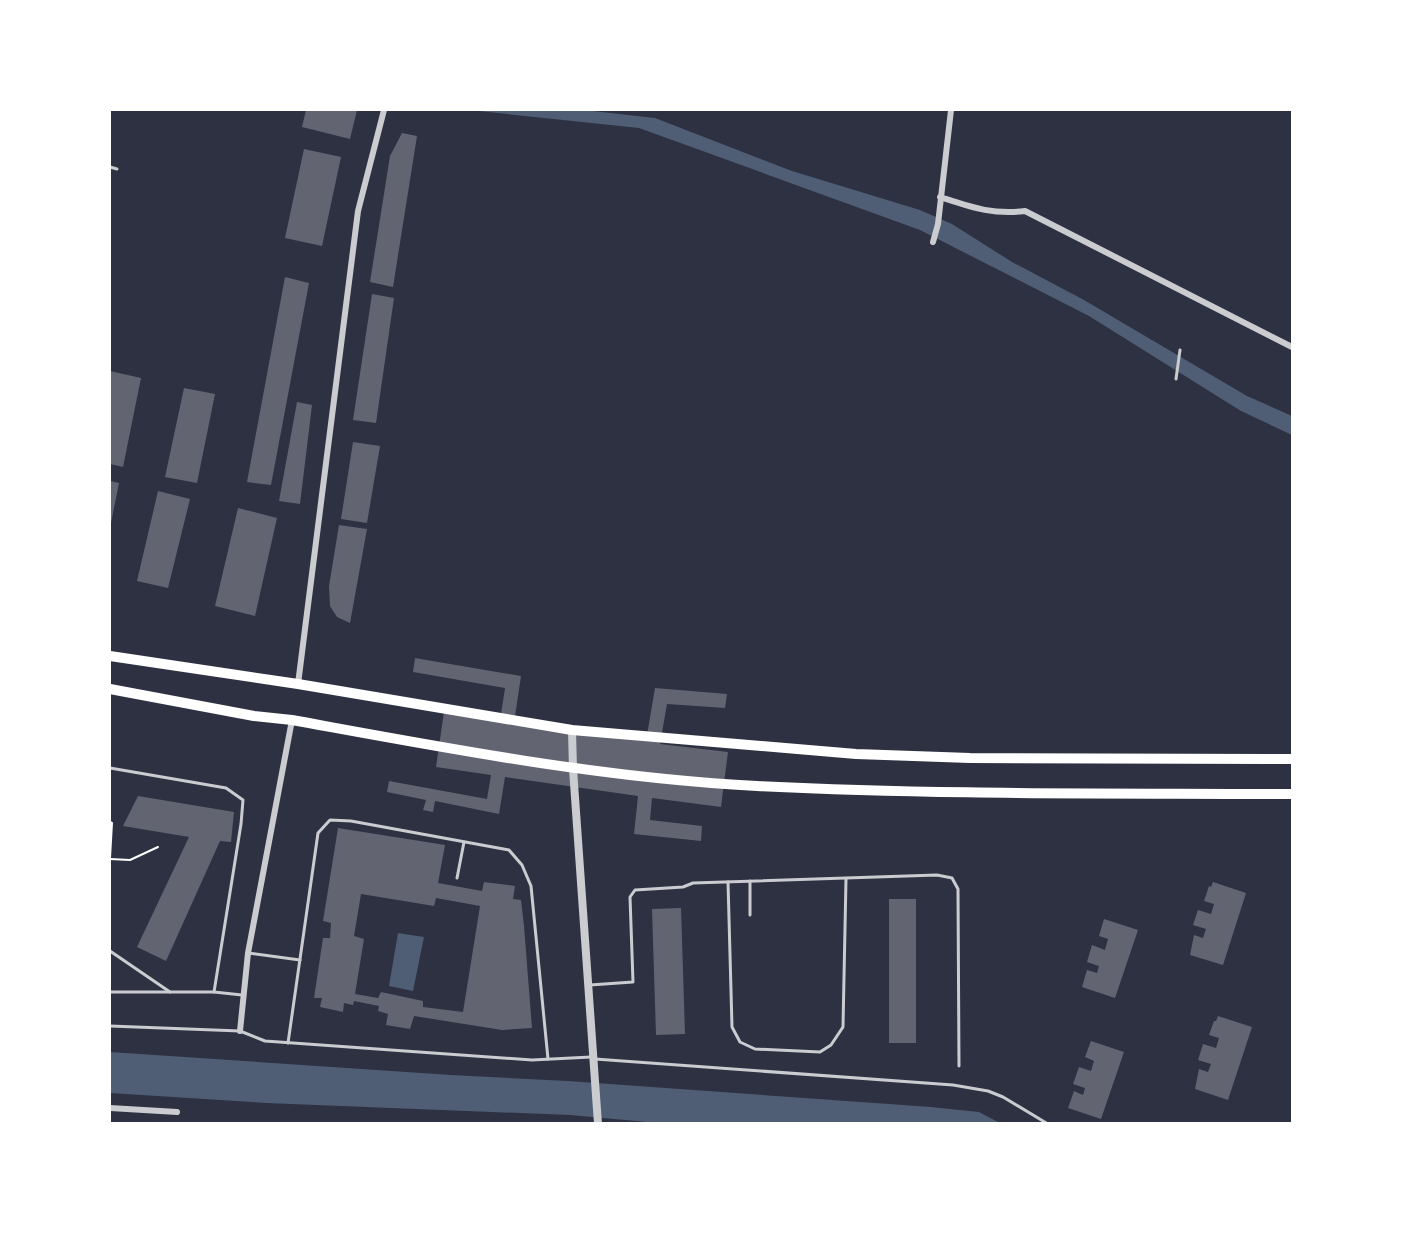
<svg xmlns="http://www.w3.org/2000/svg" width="1402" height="1233" viewBox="0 0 1402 1233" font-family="Mulish,sans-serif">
	<rect width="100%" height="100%" fill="#2d3142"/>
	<g fill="#4f5d75">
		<polygon points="469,110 584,110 655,118 792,171 920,210 952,224 1012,262 1084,300 1247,396 1292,416 1292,435 1241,411 1089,316 920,230 639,128"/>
		<polygon points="398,933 424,937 413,991 389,986"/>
		<polygon points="110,1052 451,1075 568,1081 931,1107 979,1112 1000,1123 669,1124 570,1115 266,1103 110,1093"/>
	</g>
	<g fill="#626471" fill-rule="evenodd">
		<polygon points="306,110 357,110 350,139 302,127"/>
		<polygon points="402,133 417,136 393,287 370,282 390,156"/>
		<polygon points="304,149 341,157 322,246 285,238"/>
		<polygon points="285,277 309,283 271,485 247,482"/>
		<polygon points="372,294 394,298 376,423 353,420"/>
		<polygon points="110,371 141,378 123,467 110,464"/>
		<polygon points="184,388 215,394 197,483 165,477"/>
		<polygon points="297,402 312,405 300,504 279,501"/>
		<polygon points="353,442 380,446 367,523 341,519"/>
		<polygon points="110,481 119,483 111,523 110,523"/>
		<polygon points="158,491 190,499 168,588 137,581"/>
		<polygon points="238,508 277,518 255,616 215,606"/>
		<polygon points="339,525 367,529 350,623 337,617 330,606 329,586"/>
		<polygon points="415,658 521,676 514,723 646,741 655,688 727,694 725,708 667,704 660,744 728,752 721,807 652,798 650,820 702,826 701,841 634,834 638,796 505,777 499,814 435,801 433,812 423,810 426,800 387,792 389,781 487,799 491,775 436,767 444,712 500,721 505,688 413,672"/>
		<polygon points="138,796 234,812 231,842 220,841 166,961 137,947 189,837 123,826"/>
		<path d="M338 828 445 845 438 883 482 891 484 882 515 886 513 899 521 900 524 926 532 1028 502 1030 414 1016 410 1029 386 1025 388 1014 378 1011 379 1006 354 1001 353 1005 344 1003 343 1012 320 1007 322 998H314L323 938H330L331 923 323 921ZM361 894 434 906 436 898 480 906 463 1012 423 1007V1001L381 992 378 998 355 994 364 939 354 936Z"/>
		<polygon points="1213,882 1246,893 1223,965 1190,955 1194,935 1203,938 1206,929 1193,925 1198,910 1211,914 1214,904 1204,901 1209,886 1211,887"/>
		<rect x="889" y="899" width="27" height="144"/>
		<polygon points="681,908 685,1034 656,1035 652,909"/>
		<polygon points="1104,919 1138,930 1115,998 1082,987 1087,970 1097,973 1099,966 1087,962 1092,945 1105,950 1108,939 1099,936"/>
		<polygon points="1218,1016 1252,1027 1228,1100 1195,1089 1199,1069 1208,1072 1211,1064 1198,1060 1203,1044 1216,1048 1219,1038 1209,1035 1214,1021 1216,1021"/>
		<polygon points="1091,1041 1124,1052 1101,1119 1068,1108 1074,1091 1083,1095 1085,1088 1073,1084 1079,1067 1091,1071 1094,1061 1085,1057"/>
	</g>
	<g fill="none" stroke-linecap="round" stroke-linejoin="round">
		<g stroke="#fff" stroke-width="2">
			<polyline points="110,822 112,823 110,858"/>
			<polyline points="110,859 130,860 158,847"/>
		</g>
		<g stroke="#caccd0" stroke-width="3">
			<polyline points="110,167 117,169"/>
			<polyline points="1176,379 1180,350"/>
			<polyline points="110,768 226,788 243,800 241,824 214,992"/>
			<polyline points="457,878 464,842"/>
			<polyline points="728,882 732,1027 740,1042 755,1049 820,1052 831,1045 843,1027 846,879"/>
			<polyline points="750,915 750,881"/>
			<polyline points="110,951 170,992"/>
			<polyline points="248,953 300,960"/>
			<polyline points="590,985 633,982 630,897 635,890 683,887 693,883 937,875 952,878 958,889 959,1066"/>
			<polyline points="110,992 214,992 242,995"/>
			<polyline points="110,1026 240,1031 265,1041 532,1060 591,1057"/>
			<polyline points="288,1043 318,833 330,820 351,821 509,850 522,865 531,886 548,1059"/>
			<polyline points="595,1059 953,1085 988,1091 1003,1097 1048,1124"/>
		</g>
		<g stroke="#caccd0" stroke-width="6">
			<path d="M940 197C971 207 992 215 1025 211L1292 347"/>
			<polyline points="933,242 938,224 951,110"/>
			<polyline points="298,684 358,211 384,110"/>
			<polyline points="240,1031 248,953 292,720"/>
			<polyline points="110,1108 177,1112"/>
		</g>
		<polyline stroke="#caccd0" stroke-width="8" points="572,730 573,769 598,1124"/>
		<g stroke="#fff" stroke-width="10">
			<polyline points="110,656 298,684 572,730 856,754 970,758 1292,759"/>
			<path d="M110 689 254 716 292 720C446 748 600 778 757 786 935 795 1114 793 1292 794"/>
		</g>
	</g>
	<rect width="1402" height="1233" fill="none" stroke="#ffffff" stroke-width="222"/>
</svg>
